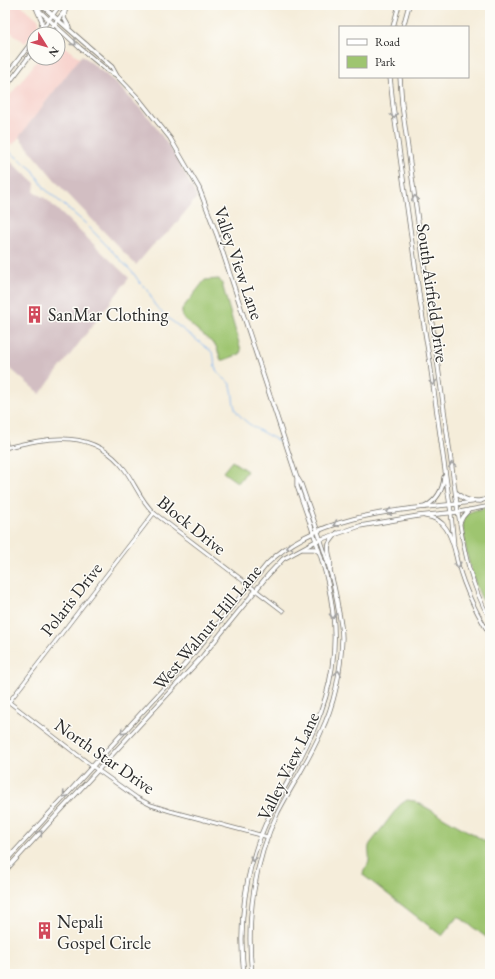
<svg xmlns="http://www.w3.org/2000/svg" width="495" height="979" viewBox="0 0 495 979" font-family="'EB Garamond',serif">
	<rect width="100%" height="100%" fill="#fdfcf7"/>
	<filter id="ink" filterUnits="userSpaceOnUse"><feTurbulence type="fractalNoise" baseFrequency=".025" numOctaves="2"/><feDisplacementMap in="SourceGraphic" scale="8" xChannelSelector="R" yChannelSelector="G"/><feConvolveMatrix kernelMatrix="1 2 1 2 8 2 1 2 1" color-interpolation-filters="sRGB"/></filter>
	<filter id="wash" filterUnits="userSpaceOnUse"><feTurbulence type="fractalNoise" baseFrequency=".012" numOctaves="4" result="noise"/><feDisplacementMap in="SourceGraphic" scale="16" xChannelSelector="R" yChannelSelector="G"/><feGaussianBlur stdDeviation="0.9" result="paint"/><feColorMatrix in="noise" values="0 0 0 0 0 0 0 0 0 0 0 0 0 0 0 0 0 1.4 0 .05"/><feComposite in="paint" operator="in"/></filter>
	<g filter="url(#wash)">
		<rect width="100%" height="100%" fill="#f5edda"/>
		<g fill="#f7d0ca">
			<polygon points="5,5 21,5 39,20 39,25 25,43 7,29 5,32"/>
			<polygon points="58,41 80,58 13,145 5,138 5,102 39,58 58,58"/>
		</g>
		<g fill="#d2bec2">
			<polygon points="82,55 116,83 151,120 175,155 197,197 171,230 153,245 136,265 60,186 19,137"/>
			<polygon points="5,157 35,183 34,192 46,199 129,278 40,394 5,364"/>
		</g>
		<g fill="#9ec570" stroke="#64784e">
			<polygon points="219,279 222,284 241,350 240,354 224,360 221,360 216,346 182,317 182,309 205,280"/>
			<polygon points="232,461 247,471 238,483 223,472"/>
			<path d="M490 507V615C476 590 467 564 464 535 463 528 461 520 466 515 472 509 483 509 490 507Z"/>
			<path d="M407 800 415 801 490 844V940L458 916 442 936 363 875C363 869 369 866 369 860 370 854 367 849 370 844L398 807 401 804Z"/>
		</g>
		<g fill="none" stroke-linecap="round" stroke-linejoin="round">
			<path stroke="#86b8f3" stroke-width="1" d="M5 148 33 170 45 189 85 223 134 274 140 283 148 290 154 304 164 315 211 351C217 358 212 365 217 371 220 376 226 379 230 384 234 392 232 400 235 408 241 423 266 434 279 441"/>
		</g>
	</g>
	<g filter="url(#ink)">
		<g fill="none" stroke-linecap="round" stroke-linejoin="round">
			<defs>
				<g id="minor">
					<polyline points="5,440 7,447"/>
					<path d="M5 448C49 437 94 428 125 470 135 484 141 501 154 513L283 611"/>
					<polyline points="480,501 490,498"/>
					<polyline points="457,504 473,502"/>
					<path d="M490 506 458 512C464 551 470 584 490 619"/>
					<polyline points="451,513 454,544"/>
					<polyline points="460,523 463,517 469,510"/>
					<path d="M455 552C461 582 474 609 490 635"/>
					<polyline points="5,699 92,766 137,798 151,805 170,811 268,837"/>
					<polyline points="9,702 154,513"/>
				</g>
				<g id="major">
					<polyline points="33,5 80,48 108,71 116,75"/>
					<path d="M41 5 112 67 117 76 139 99 170 138 199 188 217 235 297 478V486C318 546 342 604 332 668 326 710 307 746 287 783 280 796 272 809 266 823 245 870 238 924 244 974"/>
					<polyline points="44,7 51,7 56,5"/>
					<polyline points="37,10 42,21 41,28"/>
					<polyline points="65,11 64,18 69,27"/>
					<polyline points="393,27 399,5"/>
					<polyline points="403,27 409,5"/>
					<polyline points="38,34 60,5"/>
					<polyline points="47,34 69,5"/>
					<polyline points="49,34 55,31 61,32"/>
					<polyline points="5,77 34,39"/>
					<polyline points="390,77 393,106 420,301 430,363 451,513"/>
					<polyline points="5,88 34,50"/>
					<path d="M457 493C464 501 472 501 481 501"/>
					<path d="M425 507C437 500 443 491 444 477"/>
					<path d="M425 516C446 518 451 536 456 554"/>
					<polyline points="303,549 315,549 319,552"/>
					<path d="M330 569C333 561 326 552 329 544 331 540 335 536 337 533"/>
					<path d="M5 862 176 675 267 564C315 516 393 510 457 504"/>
					<polyline points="5,871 201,658 268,575 283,559 316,541 360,526 418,516 458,512 402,105 400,77"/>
					<path d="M252 974C246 919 254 862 278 812 292 785 309 760 321 732 335 703 341 670 342 638 342 628 340 618 338 608 332 566 315 525 301 484L298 479"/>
				</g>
			</defs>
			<use href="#minor" stroke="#726f68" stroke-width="4.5"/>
			<use href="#major" stroke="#726f68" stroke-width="5"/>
			<use href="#minor" stroke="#fff" stroke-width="3"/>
			<use href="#major" stroke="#fff" stroke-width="3.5"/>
		</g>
		<defs><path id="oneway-chevron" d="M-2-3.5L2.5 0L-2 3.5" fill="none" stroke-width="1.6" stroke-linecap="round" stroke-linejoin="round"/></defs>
		<g stroke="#a0a0a0">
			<use href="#oneway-chevron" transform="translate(74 43) rotate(41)"/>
			<use href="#oneway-chevron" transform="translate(394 116) rotate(82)"/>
			<use href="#oneway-chevron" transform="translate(415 198) rotate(-98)"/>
			<use href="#oneway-chevron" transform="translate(433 383) rotate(82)"/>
			<use href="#oneway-chevron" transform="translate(452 465) rotate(-98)"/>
			<use href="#oneway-chevron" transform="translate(389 512) rotate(172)"/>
			<use href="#oneway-chevron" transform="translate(336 524) rotate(158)"/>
			<use href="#oneway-chevron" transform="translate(289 547) rotate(148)"/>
			<use href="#oneway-chevron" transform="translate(458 565) rotate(75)"/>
			<use href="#oneway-chevron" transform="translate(333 616) rotate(87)"/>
			<use href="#oneway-chevron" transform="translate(338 673) rotate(-82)"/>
			<use href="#oneway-chevron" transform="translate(123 732) rotate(133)"/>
			<use href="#oneway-chevron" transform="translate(65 795) rotate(133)"/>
			<use href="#oneway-chevron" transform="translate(40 833) rotate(-47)"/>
			<use href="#oneway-chevron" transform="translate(253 859) rotate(105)"/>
		</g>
	</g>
	<defs>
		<symbol id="building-bare" viewBox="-9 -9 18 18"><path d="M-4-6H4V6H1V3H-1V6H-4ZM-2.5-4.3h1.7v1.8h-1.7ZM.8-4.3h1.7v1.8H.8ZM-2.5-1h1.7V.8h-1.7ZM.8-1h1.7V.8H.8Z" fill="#d1495b" stroke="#fdfcf7" stroke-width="2.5" paint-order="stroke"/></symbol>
	</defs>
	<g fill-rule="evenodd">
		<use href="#building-bare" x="22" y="302" width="25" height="25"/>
		<use href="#building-bare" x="32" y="918" width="25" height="25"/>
	</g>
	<g text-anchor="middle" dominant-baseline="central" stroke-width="3" stroke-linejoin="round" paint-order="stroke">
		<g font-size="18" fill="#2b2b2b" stroke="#fdfcf7">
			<text transform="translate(239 263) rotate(71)">Valley View Lane</text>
			<text transform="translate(433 293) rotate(82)">South Airfield Drive</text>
			<text transform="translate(192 525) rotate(39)">Block Drive</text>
			<text transform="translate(71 599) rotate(-52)">Polaris Drive</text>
			<text transform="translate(207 627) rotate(-50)">West Walnut Hill Lane</text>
			<text transform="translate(105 756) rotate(35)">North Star Drive</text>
			<text transform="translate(288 766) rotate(-64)">Valley View Lane</text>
		</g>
		<g font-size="18" fill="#2b2b2b" stroke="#fdfcf7" text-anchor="start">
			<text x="48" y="314">SanMar Clothing</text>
			<text x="57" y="921">Nepali<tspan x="57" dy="21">Gospel Circle</tspan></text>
		</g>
	</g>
	<rect width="495" height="979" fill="none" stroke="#fdfcf7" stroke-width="20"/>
	<rect x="339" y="26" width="130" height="52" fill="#fdfcf7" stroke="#a9a8a5"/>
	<rect x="347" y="39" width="20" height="6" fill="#ffffff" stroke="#a9a8a5"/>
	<text x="375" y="46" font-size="12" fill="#2b2b2b">Road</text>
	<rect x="347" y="56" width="20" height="12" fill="#9ec570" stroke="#a9a8a5"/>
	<text x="375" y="66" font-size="12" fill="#2b2b2b">Park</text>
	<g transform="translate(46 46) rotate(127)"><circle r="19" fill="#fdfcf7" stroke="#a9a8a5"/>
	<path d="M0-3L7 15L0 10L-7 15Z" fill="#d1495b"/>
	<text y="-6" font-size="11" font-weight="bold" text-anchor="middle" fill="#2b2b2b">N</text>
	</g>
</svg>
